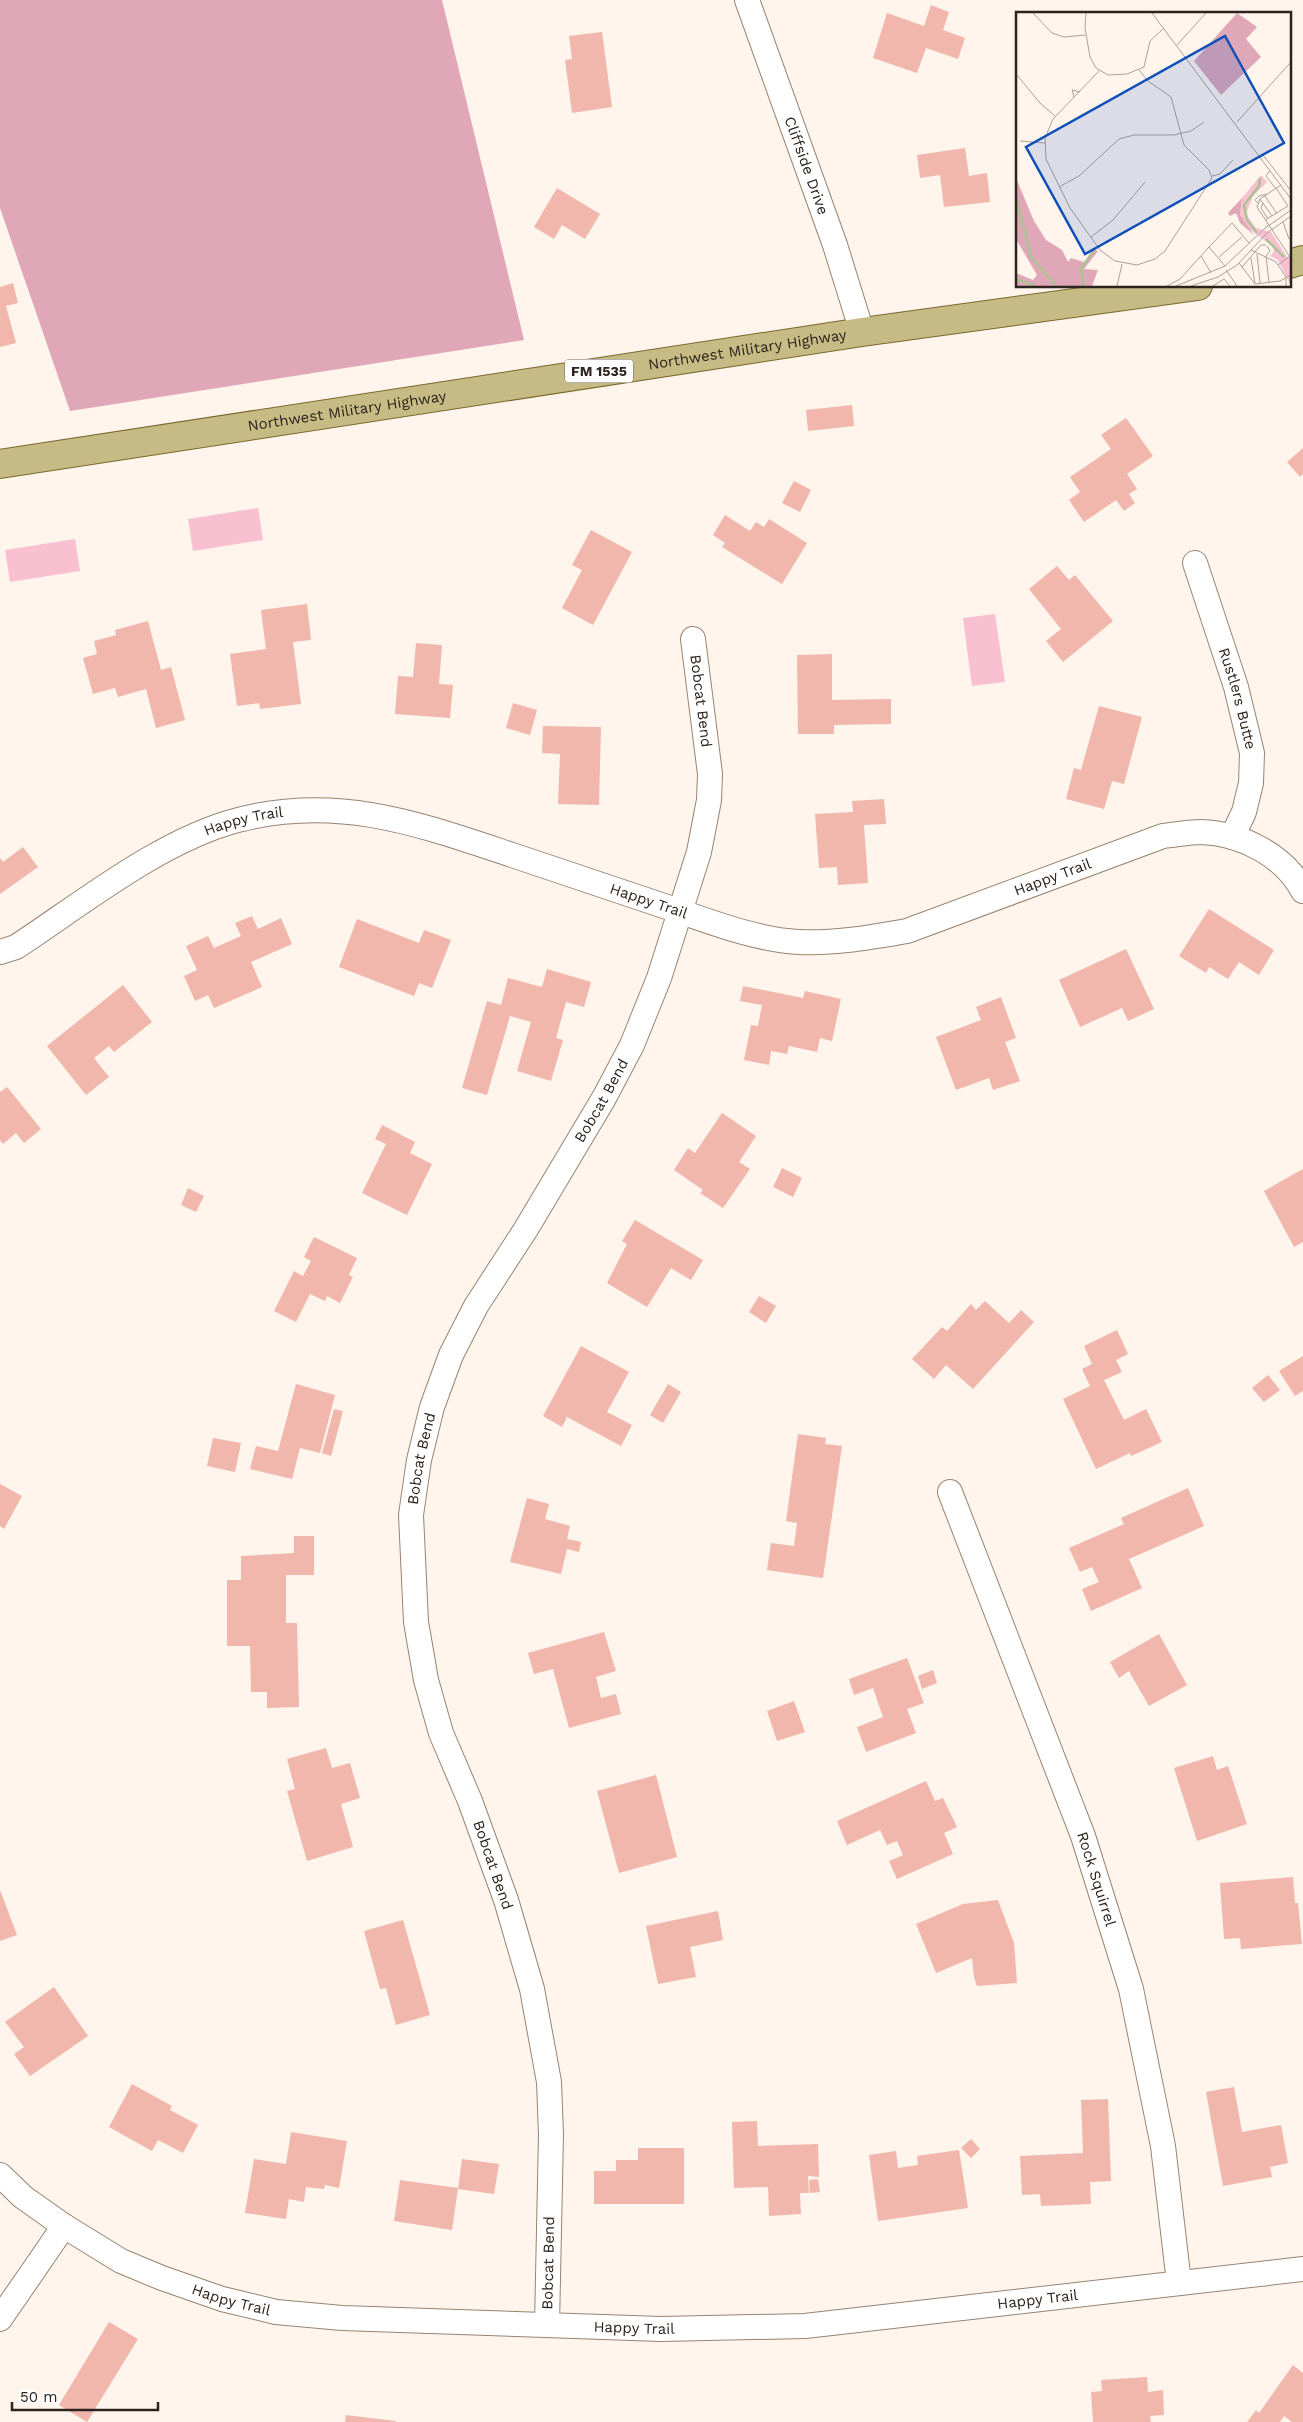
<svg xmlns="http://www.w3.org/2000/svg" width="1303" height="2422" viewBox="0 0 1303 2422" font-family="'Work Sans',sans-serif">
	<rect width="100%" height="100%" fill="#fff5ed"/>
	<g fill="#f8c0d1">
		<polygon points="258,508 263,540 193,551 188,519"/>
		<polygon points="75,539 80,571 10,582 5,550"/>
		<polygon points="995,614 1005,682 972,686 963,618"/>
	</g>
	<polygon fill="#dfa7b8" points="0,0 442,0 524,340 70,411 0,208"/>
	<g fill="#f1b7ac">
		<polygon points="931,5 949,12 943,30 965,38 958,59 926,48 917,73 873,58 887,13 924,26"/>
		<polygon points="602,32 612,107 572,113 565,60 572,59 569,36"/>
		<polygon points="965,148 969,176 987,173 990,202 944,207 940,175 920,178 917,155"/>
		<polygon points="557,188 600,214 585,239 562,225 554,239 534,227"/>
		<polygon points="13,283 18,303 6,306 16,343 0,347 0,287"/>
		<polygon points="852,405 854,426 808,431 806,410"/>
		<polygon points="1126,418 1153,456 1127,474 1137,489 1129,494 1135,503 1124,511 1116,500 1084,522 1069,500 1080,492 1070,477 1111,449 1101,435"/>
		<polygon points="1303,448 1303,474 1300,477 1287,462"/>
		<polygon points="794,481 811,490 800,512 782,503"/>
		<polygon points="725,515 750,531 756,522 764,527 769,519 807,543 782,584 722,547 725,543 713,535"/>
		<polygon points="591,530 632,552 593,625 562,608 582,570 572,565"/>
		<polygon points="1057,566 1069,580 1075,575 1113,621 1063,662 1046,641 1061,629 1029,589"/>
		<polygon points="307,604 311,640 293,642 301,704 260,709 259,703 237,706 230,654 266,649 261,610"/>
		<polygon points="148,621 161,670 171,667 185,720 156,728 146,689 118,697 115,688 93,694 83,658 97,654 94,641 116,635 115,630"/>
		<polygon points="416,643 442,645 439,684 453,685 450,718 395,714 398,676 413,677"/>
		<polygon points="832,654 832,700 891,699 891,724 834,725 834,734 798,734 797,655"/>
		<polygon points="513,703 537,710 530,735 506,728"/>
		<polygon points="1099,706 1142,717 1124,784 1112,781 1104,809 1066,799 1074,768 1081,770"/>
		<polygon points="543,726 601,727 599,805 558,804 560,754 542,753"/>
		<polygon points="884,799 886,824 864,825 868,883 838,885 837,867 819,868 815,814 853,812 852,801"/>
		<polygon points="23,847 38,867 0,894 0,858 3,862"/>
		<polygon points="1209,909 1274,950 1259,975 1239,962 1228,979 1209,967 1206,973 1179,956"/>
		<polygon points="252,916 258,929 281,918 292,944 251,962 262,987 214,1008 208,995 195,1001 184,976 197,970 186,946 208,936 214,948 241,936 235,923"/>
		<polygon points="357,919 419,943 424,930 451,940 432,988 419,983 414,996 339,967"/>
		<polygon points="1126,949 1154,1009 1128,1021 1122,1008 1080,1027 1059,980"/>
		<polygon points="547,969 591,982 584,1007 566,1002 556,1038 563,1040 551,1081 517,1071 531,1022 510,1016 487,1095 462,1088 487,1001 501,1005 508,978 542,987"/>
		<polygon points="123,985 152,1022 114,1052 109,1046 94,1058 109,1077 86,1095 47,1046"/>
		<polygon points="743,986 803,998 805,991 841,999 832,1041 820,1038 817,1052 789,1046 787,1054 771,1051 769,1065 744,1060 751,1025 758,1026 762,1005 740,1001"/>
		<polygon points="1001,997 1016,1038 1005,1042 1020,1081 993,1090 989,1078 956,1090 936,1037 981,1020 976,1007"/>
		<polygon points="7,1087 41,1129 24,1143 16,1133 3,1144 0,1140 0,1092"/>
		<polygon points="722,1113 756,1136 739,1162 750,1169 723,1208 700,1193 703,1190 674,1170 688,1148 695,1153"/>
		<polygon points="382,1125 415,1142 410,1153 432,1164 407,1215 362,1193 386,1144 375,1139"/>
		<polygon points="782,1168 802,1178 793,1197 773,1187"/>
		<polygon points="1303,1169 1303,1242 1294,1247 1264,1191"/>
		<polygon points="188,1188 204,1196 196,1212 181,1205"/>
		<polygon points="635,1220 703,1260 691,1280 671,1268 647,1307 607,1283 627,1244 622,1241"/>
		<polygon points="314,1237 357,1258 349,1275 353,1277 340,1303 327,1296 325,1301 310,1294 296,1322 274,1311 294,1271 303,1276 311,1261 304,1257"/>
		<polygon points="759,1296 776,1306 766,1323 749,1312"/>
		<polygon points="985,1301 1009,1323 1021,1310 1034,1322 973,1389 946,1365 934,1379 912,1359 942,1327 947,1331 971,1304 976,1310"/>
		<polygon points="1117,1330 1128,1354 1116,1360 1122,1372 1104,1380 1124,1420 1146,1409 1162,1442 1131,1456 1130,1453 1096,1469 1063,1399 1090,1386 1082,1369 1092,1364 1084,1346"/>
		<polygon points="581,1346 629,1372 607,1412 632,1425 621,1446 567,1417 562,1427 543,1416"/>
		<polygon points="1303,1356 1303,1391 1295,1396 1279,1371"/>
		<polygon points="1268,1375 1280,1390 1264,1402 1252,1388"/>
		<polygon points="296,1384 335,1395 320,1453 300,1448 292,1479 250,1469 256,1446 278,1451"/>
		<polygon points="668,1384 681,1392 663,1423 650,1415"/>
		<polygon points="334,1409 343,1411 331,1456 322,1453"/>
		<polygon points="798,1434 826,1438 825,1444 842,1446 823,1578 767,1570 771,1543 794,1546 797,1523 786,1521"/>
		<polygon points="213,1438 241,1443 235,1472 207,1466"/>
		<polygon points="0,1484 22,1496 4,1529 0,1526"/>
		<polygon points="1188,1488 1204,1526 1129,1559 1142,1588 1091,1611 1082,1589 1099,1582 1092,1567 1080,1572 1069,1548 1124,1524 1121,1518"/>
		<polygon points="527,1498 549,1504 545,1519 570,1526 567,1539 581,1542 579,1552 567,1549 561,1574 510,1562"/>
		<polygon points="294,1536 314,1536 314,1575 286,1575 286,1623 297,1623 299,1707 267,1708 267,1692 251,1692 250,1646 227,1646 227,1580 241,1580 241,1556 294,1553"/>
		<polygon points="604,1632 616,1671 596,1677 601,1698 616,1694 621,1714 569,1728 553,1669 534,1674 528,1653"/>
		<polygon points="1159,1634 1187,1685 1149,1706 1129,1671 1119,1678 1110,1662"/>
		<polygon points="907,1658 924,1703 907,1709 916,1733 866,1752 857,1727 883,1717 873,1688 854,1695 849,1679"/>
		<polygon points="933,1670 937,1683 922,1689 918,1676"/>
		<polygon points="794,1701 805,1732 777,1741 767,1711"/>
		<polygon points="326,1748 332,1768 350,1763 360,1798 341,1804 353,1847 307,1861 287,1791 295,1789 287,1759"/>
		<polygon points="1213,1756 1217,1770 1228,1766 1247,1824 1197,1841 1174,1768"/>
		<polygon points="656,1775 677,1857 619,1873 597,1791"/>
		<polygon points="926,1781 935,1801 943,1798 957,1827 944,1833 953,1854 897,1879 889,1861 903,1855 897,1841 887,1845 880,1830 847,1845 837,1821"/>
		<polygon points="1293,1877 1295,1903 1298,1903 1302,1944 1241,1949 1240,1938 1224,1939 1220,1883"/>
		<polygon points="0,1890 17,1935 0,1941"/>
		<polygon points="998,1900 1014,1943 1017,1983 977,1986 974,1977 972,1958 936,1973 916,1924 963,1904"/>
		<polygon points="718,1911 723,1940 690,1947 696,1977 658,1984 646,1926"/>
		<polygon points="403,1920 430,2015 396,2025 386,1988 380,1989 364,1931"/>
		<polygon points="54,1987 88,2036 30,2076 14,2054 24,2047 5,2022"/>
		<polygon points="132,2084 172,2106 170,2110 198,2125 183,2153 158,2140 152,2151 109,2127"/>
		<polygon points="1234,2087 1242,2132 1281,2125 1288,2163 1270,2167 1272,2177 1223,2186 1206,2092"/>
		<polygon points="1108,2099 1111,2181 1090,2182 1091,2204 1041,2206 1040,2194 1022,2195 1020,2156 1083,2153 1081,2100"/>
		<polygon points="757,2121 758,2146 818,2144 819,2177 808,2176 809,2193 800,2193 801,2214 769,2216 768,2187 734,2188 732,2122"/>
		<polygon points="291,2132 347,2141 339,2188 325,2185 324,2189 306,2187 304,2202 289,2199 286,2219 245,2213 254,2159 286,2164"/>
		<polygon points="971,2139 980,2149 971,2158 961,2148"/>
		<polygon points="638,2148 684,2148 684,2204 594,2204 594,2171 616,2171 616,2160 638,2160"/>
		<polygon points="959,2150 968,2208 878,2221 869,2155 896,2151 898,2168 918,2165 917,2156"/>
		<polygon points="462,2159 499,2164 494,2194 458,2189"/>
		<polygon points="818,2179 820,2192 810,2193 809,2180"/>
		<polygon points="400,2180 458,2188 452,2230 394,2221"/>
		<polygon points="109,2322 138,2339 87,2422 59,2405"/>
		<polygon points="1293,2365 1303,2373 1303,2422 1292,2422 1284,2416 1280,2422 1247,2422 1256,2410 1259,2413"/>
		<polygon points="1147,2377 1148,2392 1163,2390 1164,2415 1150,2416 1151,2422 1093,2422 1091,2392 1102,2391 1101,2380"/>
		<polygon points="346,2415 396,2421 396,2422 345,2422"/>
	</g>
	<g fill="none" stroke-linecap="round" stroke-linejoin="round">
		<defs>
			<g id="minor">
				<path id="s1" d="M747 0 835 245 862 332"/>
				<path id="s2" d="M1195 563 1236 687 1252 753 1251 783 1244 812 1232 837"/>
				<path id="s3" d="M0 952 16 947C83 903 161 840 238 820 338 794 419 824 512 855 565 873 617 890 670 908 711 922 754 939 798 942 835 944 872 937 907 931L1163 836C1175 835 1189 832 1201 832 1241 833 1285 856 1303 891"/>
				<path id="s4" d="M950 1492 1083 1836 1131 1989 1163 2146 1179 2283"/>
				<path id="s5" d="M0 2175 23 2197 64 2226 121 2261 162 2278 222 2299 276 2312 342 2318 661 2329 805 2326 1303 2269"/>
				<polyline points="0,2319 64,2226"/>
				<path id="s6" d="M547 2325 551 2134 549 2082 532 1989 506 1900 470 1801 441 1733 426 1680 416 1622 411 1515 419 1460 432 1407 451 1355 476 1306 526 1229 604 1098 632 1045 659 978 699 852 709 800 710 774 693 639"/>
			</g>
			<g id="major">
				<polyline points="1289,264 1303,260"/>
				<path id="s7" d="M0 464 862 332 1198 286"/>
			</g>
		</defs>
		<use href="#minor" stroke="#988370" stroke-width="26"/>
		<use href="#major" stroke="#78682c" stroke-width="30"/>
		<use href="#minor" stroke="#fff" stroke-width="24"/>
		<use href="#major" stroke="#c7bb85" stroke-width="28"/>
	</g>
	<g text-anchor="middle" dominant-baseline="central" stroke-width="4" stroke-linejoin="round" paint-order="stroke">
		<rect fill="#fff" stroke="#6b6560" stroke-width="1" x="565" y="359.5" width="68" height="23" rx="4"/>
		<g font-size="14" font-weight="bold" fill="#2c231c">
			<text x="599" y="371">FM 1535</text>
		</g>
		<g font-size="15" fill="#2c231c" stroke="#fff">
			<text stroke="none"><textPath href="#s1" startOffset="176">Cliffside Drive</textPath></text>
			<text stroke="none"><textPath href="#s7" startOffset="756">Northwest Military Highway</textPath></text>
			<text stroke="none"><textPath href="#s7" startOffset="351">Northwest Military Highway</textPath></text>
			<text stroke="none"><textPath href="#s2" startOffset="142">Rustlers Butte</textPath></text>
			<text transform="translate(701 701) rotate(83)">Bobcat Bend</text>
			<text stroke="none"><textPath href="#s3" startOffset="279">Happy Trail</textPath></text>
			<text stroke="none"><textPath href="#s3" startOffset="1119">Happy Trail</textPath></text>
			<text stroke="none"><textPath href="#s3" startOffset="699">Happy Trail</textPath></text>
			<text stroke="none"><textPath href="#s6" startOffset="1292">Bobcat Bend</textPath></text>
			<text stroke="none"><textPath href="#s6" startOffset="888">Bobcat Bend</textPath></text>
			<text transform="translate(493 1865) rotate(71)">Bobcat Bend</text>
			<text stroke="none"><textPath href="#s4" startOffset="414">Rock Squirrel</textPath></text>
			<text stroke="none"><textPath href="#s6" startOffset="62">Bobcat Bend</textPath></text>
			<text stroke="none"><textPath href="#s5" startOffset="266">Happy Trail</textPath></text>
			<text stroke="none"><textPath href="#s5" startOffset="1076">Happy Trail</textPath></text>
			<text stroke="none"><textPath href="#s5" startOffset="671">Happy Trail</textPath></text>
		</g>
	</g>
	<g transform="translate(1016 12)">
		<rect width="275" height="275" fill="#fff5ed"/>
		<path d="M245 163 251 170 237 184 230 202 240 216 255 220 271 245 275 246V274L262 248 254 244 258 239 256 234 231 215 224 203 226 186Z" fill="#f8c0d1"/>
		<path d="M221 1 241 15 230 27 245 45 205 83 178 49ZM0 166 18 209 30 228 46 238 52 250 55 246 68 250 78 237 82 239 68 257 82 258 76 274H0V261L17 268 21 263 0 227ZM226 186 224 203 238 223 224 211 220 201 214 204 212 201Z" fill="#dfa7b8"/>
		<path fill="none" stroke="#abc293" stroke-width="2.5" d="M0 186 15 244 40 274M241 221 231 208 228 193 243 174 244 166M250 227 268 245M0 267 19 274M68 274 65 257 78 238"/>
		<path fill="none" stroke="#aba199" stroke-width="1" d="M17 1 36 21 48 25 69 23M70 1 69 16 74 45 80 56 92 63 111 62 128 55 134 29 148 16M136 1 275 187M161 33 190 1M83 59 37 107 29 126 30 147 54 196 84 238 99 249 121 253 139 247 149 239 196 166 193 158 168 133 155 85 132 69 123 58M0 62 24 91 39 104M58 85 56 78 64 80M221 110 275 50M4 129 29 131M247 143 275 179M254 158 250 164 260 177M196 164 204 162 217 148M265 173 244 187 241 195 274 245M43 175 63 164 103 127 118 123H158L175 119 188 110M249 184 261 202M244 187 256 204M242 191 239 188 243 184 251 182M247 191 245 196 252 207M249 208 272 194 260 176M267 210 273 227M75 225 97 208 129 170M251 234 254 239 250 244 253 270M193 235 216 211 233 231M235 238 260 250 270 265V274M241 242 244 271M185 244 195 261M203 245 226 225M235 246 239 272M223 251 239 272 264 269 275 263M262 253 274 244M226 255 245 233H250M210 258 221 274M101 274 106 252M151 274 164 267 193 235 209 254M160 274 209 254 248 217 275 198M175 274 202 265 221 253 251 221 275 204M197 274 208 267 214 274"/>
		<path fill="#0e4fba" fill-opacity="0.15" stroke="#0e4fba" stroke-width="2.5" d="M209 24 268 131 69 242 10 135Z"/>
		<rect width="275" height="275" fill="none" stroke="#2c231c" stroke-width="2.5"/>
	</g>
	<path d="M12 2402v8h146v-8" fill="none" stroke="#2c231c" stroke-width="2.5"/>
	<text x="20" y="2402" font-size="15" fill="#2c231c" stroke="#ffffff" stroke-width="4" paint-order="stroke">50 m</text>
</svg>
